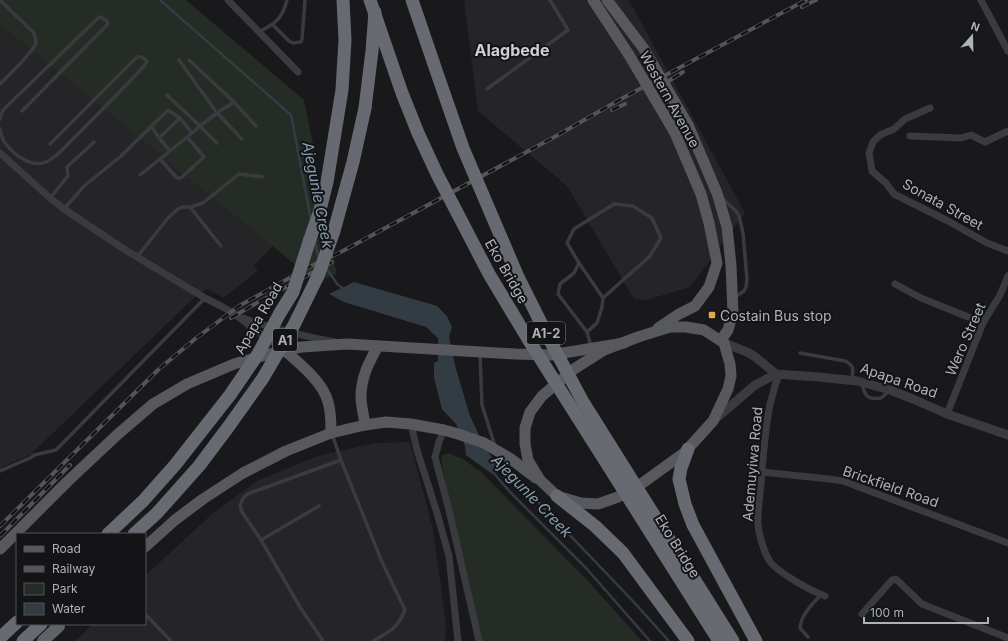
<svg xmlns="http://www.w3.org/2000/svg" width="1008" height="641" viewBox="0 0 1008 641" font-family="Inter,sans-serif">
	<rect width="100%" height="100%" fill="#19191b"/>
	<g fill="#252528">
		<polygon points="0,0 293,226 254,265 258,270 224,298 207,289 194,298 30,455 0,468"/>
		<polygon points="464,0 628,0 635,11 745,213 690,287 646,300 634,299 567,186 478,111"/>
		<polygon points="410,442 433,529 446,625 445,641 75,641 93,624 145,624 145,576 213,513 257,481 318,456 375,443"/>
	</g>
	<g fill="#252c26">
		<polygon points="0,0 186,0 304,100 313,144 325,222 337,274 326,278 319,284 0,24"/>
		<polygon points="448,453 463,459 481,472 588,581 642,641 481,641 447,495 441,456"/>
	</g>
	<polygon fill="#333c43" points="354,282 437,306 447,316 452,327 449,337 456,369 470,416 485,448 498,466 499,472 492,474 466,455 465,446 456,424 442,409 434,378 434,363 438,361 438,338 426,327 344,302 329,294"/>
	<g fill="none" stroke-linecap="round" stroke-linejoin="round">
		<g stroke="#333c43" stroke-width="2.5">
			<polyline points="160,0 291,115 311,220"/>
			<polyline points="315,241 318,256 320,259"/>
			<polyline points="326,268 338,285 345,289"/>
			<polyline points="496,466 515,478 632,600 669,641"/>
			<polyline points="492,471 510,492 586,568 650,641"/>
		</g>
		<g stroke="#3a3b3f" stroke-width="3.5">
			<polyline points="273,25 289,41 293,43 301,42 302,39 305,0"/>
			<path d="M259 32C276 23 282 19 287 0"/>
			<polyline points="179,60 217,113 234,102 189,60"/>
			<path d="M0 84C7 77 34 51 36 43 36 39 35 36 34 33L0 0"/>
			<polyline points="487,89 568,30 550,0"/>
			<polyline points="234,102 256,126"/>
			<polyline points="0,119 3,110 98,18 101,17 107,21 108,24 106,26 22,111"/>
			<polyline points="151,126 159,138"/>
			<path d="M0 129C1 134 2 139 5 143 14 155 31 168 46 162 58 157 67 144 76 136 99 113 122 90 144 66L147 61C144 58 141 56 137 57L50 144"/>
			<polyline points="217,143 200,126 217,113 242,139"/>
			<polyline points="170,151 192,133"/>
			<polyline points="160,159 177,178 181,178 204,157 187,137"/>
			<polyline points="140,175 170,151 159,138 180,118"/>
			<polyline points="50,198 68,176 67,167 94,142"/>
			<polyline points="723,199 736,211 739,216 743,233 747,279 746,287 744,291 734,298"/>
			<polyline points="190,207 221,246"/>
			<polyline points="64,209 84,186 120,157 168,110 180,118 192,133 200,126 167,95"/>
			<polyline points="137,257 168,218 178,209 182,207 190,207 203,203 239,174 263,177"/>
			<polyline points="579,263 603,298"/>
			<polyline points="587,332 597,323 602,307 603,298 650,256 661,238 652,218 633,206 614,204 574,229 567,243 579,263 574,273 560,284 558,294 587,332 591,346"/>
			<path d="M800 353 845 361C855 366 853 369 852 379"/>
			<polyline points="480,354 482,405 495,446"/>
			<path d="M862 384C865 396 867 400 881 398L889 391"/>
			<path d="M341 460 382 562 405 610C398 628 389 632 373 641"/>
			<polyline points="0,471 30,458 34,455 56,450 205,298"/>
			<polyline points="261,540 319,506"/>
			<polyline points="145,614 171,641"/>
			<path d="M808 637 800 628C801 615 812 604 821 595"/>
			<polyline points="323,641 300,607 261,540 242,512 240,506 242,500 245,496 250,493 341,460 332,434"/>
		</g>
		<g stroke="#3a3b3f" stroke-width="7">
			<polyline points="228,0 298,72"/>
			<polyline points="981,0 1008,51"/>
			<polyline points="930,108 905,119 894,129 880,135 873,142 869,153 872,171 886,183 894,194 948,221 987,243 1008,251"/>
			<polyline points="910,136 961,138 971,135 985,142 1008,131"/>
			<polyline points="0,153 50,198 64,209 127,251 205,298 221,306 236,315 255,330 282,349"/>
			<polyline points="895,284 921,298 983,323"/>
			<path d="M243 318C273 329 304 336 335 342"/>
			<path d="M779 375C775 384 773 394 770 404 765 430 763 457 761 483 760 497 757 512 758 525 759 535 765 556 771 563 781 574 811 591 825 596"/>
			<polyline points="947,414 983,323 1000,295 1008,276"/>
			<polyline points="411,424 417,450 437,513 449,556 458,641"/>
			<polyline points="444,430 439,442 435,457 449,510 479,641"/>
			<polyline points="762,472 829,479 843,481 1008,543"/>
			<polyline points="862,614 892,580 895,579 898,581 922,604 1008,638"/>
		</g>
		<g stroke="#3a3b3f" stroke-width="9">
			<polyline points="724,343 747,352 754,356 776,374 819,377 857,381 890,390 913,399 947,414 1008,435"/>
			<polyline points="713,421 755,385 776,374"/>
		</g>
		<g stroke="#57595e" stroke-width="11">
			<polyline points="593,0 629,55"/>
			<polyline points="607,0 644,49"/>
			<polyline points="688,125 717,193 727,227 731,265 733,313 728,330 721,340"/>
			<polygon points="670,327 686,327 704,330 724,343 730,364 731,376 728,389 713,421 684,453 637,487 618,497 598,504 581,503 557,496 540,480 528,460 525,444 525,428 530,412 542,396 574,369 604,350 638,337"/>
			<polyline points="658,328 679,314 695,306 709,287 717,263 709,223 701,194 675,133"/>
			<path d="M284 350C299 363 323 382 328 402 331 411 331 423 331 433"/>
			<path d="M365 425C364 416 361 406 361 397 361 377 369 362 378 346"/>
			<polyline points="145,547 175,520 203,499 243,473 286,451 331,433 365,425 386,422 411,424 444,430 458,434 484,443 511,459 536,478"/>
			<polyline points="0,549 68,481 117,435 153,404 187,384 234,364 284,350 302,347 347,344 515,354 551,355 624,343"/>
		</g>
		<polyline stroke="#5f6267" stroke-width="12" points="43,641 59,626"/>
		<g stroke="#676a70" stroke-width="13">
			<polyline points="365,108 372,51 375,12"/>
			<polyline points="310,239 320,210 327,182 342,90 345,40 343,0"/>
			<polyline points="688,449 681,468 679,479 685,504 693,525 756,641"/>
			<polyline points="557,496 595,526 623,553 688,641"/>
			<polyline points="0,638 17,622"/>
			<polyline points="23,641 41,624"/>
		</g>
		<defs>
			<g id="rail">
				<polyline points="802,7 816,0"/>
				<polyline points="659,87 683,72"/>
				<polyline points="612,110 625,104"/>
				<polyline points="231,318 253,305 332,262"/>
				<polyline points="0,526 159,369 195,339 239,306 311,266 339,253 558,135 621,99 806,0"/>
				<polyline points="0,536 70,465"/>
			</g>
		</defs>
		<use href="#rail" stroke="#53555a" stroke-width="4"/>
		<use href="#rail" stroke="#141416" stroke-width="2.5" stroke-dasharray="8" stroke-linecap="butt"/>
		<g stroke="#57595e" stroke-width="11">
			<polyline points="644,49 688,125"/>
			<polyline points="629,55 675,133"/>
		</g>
		<g stroke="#676a70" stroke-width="13">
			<polyline points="370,0 402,93 418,133 437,174 489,274 528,339 719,641"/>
			<polyline points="412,0 438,76 463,148 518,277 546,333 583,402 733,641"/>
			<polyline points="108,534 143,501 175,465 230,395 258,354 280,313 293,292 310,239"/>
			<polyline points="134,534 157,513 199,466 229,426 263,378 294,325 318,276 334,231 353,162 365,108"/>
		</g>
	</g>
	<rect fill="#e1a74a" stroke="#141416" stroke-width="1.5" x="708" y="311" width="8" height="8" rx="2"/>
	<g text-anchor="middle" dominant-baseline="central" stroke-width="4" stroke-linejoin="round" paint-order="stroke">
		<g fill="#141416" stroke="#7f8288" stroke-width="1">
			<rect x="527" y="322" width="38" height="22" rx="3"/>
			<rect x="273" y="329" width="24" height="22" rx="3"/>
		</g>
		<g font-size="13" font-weight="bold" fill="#adb1b9">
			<text x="546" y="333">A1-2</text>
			<text x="285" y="340">A1</text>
		</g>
		<g font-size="14" fill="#adb1b9" stroke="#141416">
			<text transform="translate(670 99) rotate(61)">Western Avenue</text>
			<text transform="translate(943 204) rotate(29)">Sonata Street</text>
			<text transform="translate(507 271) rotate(60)">Eko Bridge</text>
			<text transform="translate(258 318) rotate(-60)">Apapa Road</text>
			<text transform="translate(965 339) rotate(-66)">Wero Street</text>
			<text transform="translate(899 380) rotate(19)">Apapa Road</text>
			<text transform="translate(752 464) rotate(-85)">Ademuyiwa Road</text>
			<text transform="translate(891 486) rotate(19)">Brickfield Road</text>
			<text transform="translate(678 546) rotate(58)">Eko Bridge</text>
		</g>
		<g font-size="14" fill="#adb1b9" stroke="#141416" text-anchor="start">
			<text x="720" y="315">Costain Bus stop</text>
		</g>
		<g font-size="15" font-style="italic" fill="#879fb0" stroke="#141416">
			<text transform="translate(318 195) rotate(79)">Ajegunle Creek</text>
			<text transform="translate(532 496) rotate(46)">Ajegunle Creek</text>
		</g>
		<g font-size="16" font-weight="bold" fill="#cdd0d6" stroke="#141416">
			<text x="512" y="50">Alagbede</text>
		</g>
	</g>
	<rect x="16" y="533" width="130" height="92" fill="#141416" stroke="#515357"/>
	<rect x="24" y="546" width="20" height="6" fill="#57595e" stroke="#515357"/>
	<text x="52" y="553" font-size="12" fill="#adb1b9">Road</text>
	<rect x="24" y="566" width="20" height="6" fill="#53555a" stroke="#515357"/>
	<text x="52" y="573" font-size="12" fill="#adb1b9">Railway</text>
	<rect x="24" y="583" width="20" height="12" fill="#252c26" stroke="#515357"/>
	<text x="52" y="593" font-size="12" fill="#adb1b9">Park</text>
	<rect x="24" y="603" width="20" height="12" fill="#333c43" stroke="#515357"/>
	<text x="52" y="613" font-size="12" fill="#adb1b9">Water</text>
	<g transform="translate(972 36) rotate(20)" stroke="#141416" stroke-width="3" paint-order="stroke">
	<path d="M0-3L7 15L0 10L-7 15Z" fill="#adb1b9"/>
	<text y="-6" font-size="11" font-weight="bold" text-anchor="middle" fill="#adb1b9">N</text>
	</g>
	<path d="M864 617v6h124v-6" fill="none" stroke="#adb1b9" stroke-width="2"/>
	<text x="870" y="617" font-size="12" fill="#adb1b9" stroke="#141416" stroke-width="3" paint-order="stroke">100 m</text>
</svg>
